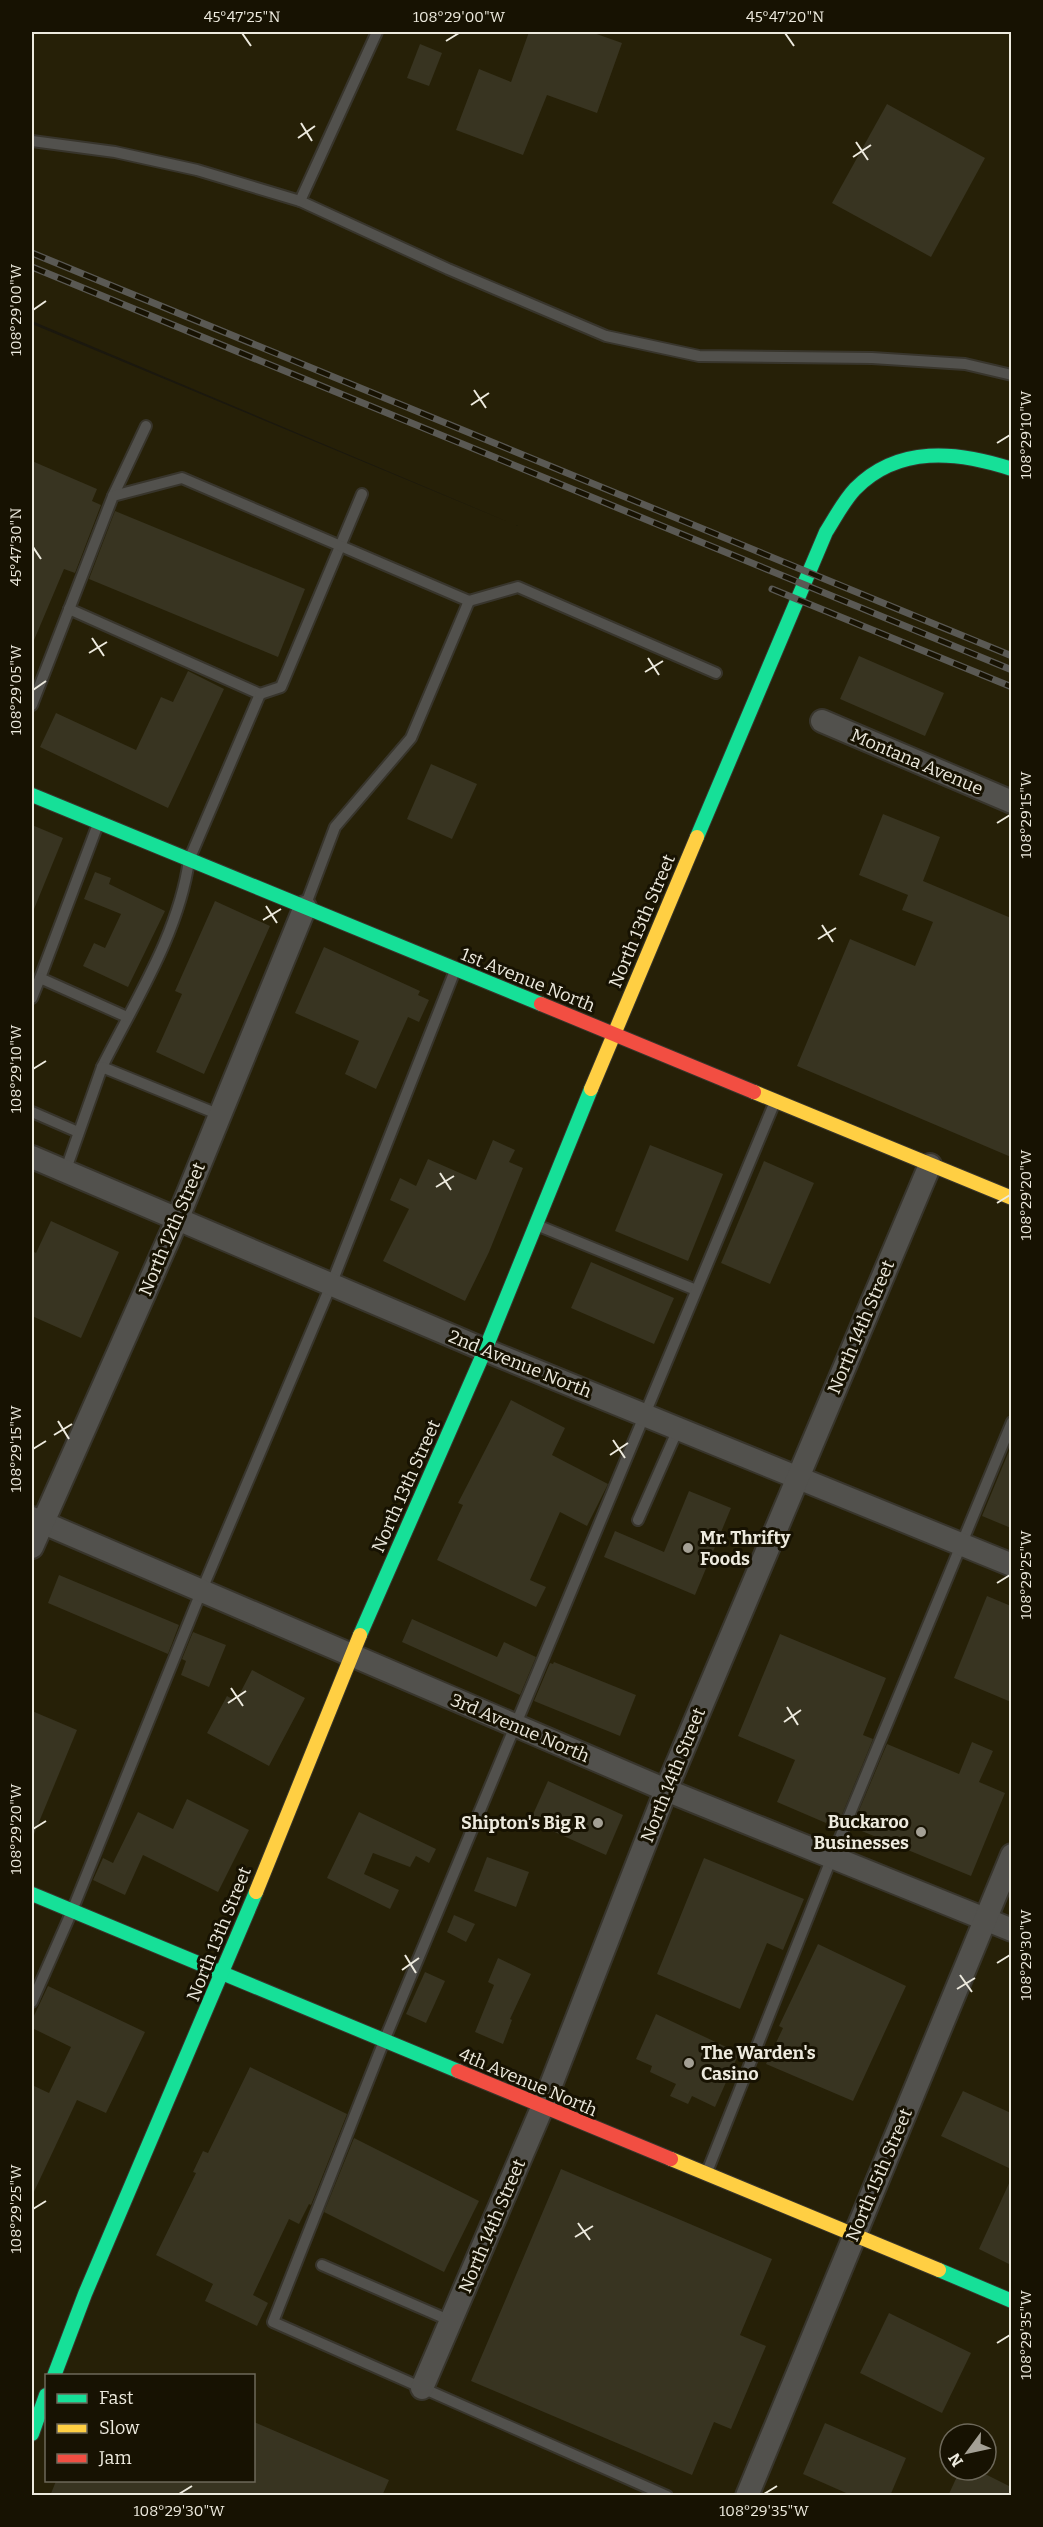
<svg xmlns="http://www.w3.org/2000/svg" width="1043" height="2527" viewBox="0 0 1043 2527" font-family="Bitter,serif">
	<rect width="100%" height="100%" fill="#1b180e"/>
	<path fill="#262007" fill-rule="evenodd" d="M32 32H1011V2495H32V324L518 526 32 321ZM46 2376H254V2480H46ZM950 2434H986V2470H950Z"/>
	<g fill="#383421">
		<polygon points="529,32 591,32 622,43 597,113 547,95 523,155 456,130 479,69 511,82"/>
		<polygon points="420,44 442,53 429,86 407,78"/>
		<polygon points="887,104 985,158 931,257 832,203"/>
		<polygon points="32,461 97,489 92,501 101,505 75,573 64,569 32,645"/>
		<polygon points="115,511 305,589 278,657 89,579"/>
		<polygon points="859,656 944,693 925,736 840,699"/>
		<polygon points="188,671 224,689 168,808 40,747 56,713 136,750 161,697 173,702"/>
		<polygon points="431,764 477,784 452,839 407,819"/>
		<polygon points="883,814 940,837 923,881 1011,918 1011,1157 797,1066 850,939 915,966 933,922 902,910 908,895 859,875"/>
		<polygon points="32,825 63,838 32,914"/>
		<polygon points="95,872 111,878 109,884 165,911 128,987 83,966 94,943 105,948 121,914 84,899"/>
		<polygon points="215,901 270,926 204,1074 156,1052 182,994 175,991"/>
		<polygon points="324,947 420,991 418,995 429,1000 419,1022 408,1017 376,1089 345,1074 359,1041 295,1013"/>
		<polygon points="493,1140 515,1150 509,1162 523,1168 489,1252 465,1301 383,1261 409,1209 390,1200 400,1178 416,1186 428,1159 476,1180"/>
		<polygon points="650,1145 723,1174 688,1261 615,1231"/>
		<polygon points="764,1161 814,1183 770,1284 721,1263"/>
		<polygon points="51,1221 119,1252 81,1338 32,1316 32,1251 36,1253"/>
		<polygon points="591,1262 674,1298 654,1344 571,1308"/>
		<polygon points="511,1400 565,1428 552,1455 608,1484 587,1526 560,1512 530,1580 546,1587 536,1607 437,1560 463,1505 458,1503"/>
		<polygon points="1011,1446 1011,1528 982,1516"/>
		<polygon points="689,1491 731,1508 695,1595 604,1557 615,1531 664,1552"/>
		<polygon points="59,1575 179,1625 168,1654 48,1603"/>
		<polygon points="987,1596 1011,1606 1011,1702 954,1678"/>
		<polygon points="412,1619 497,1657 504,1642 536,1657 520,1695 402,1642"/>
		<polygon points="193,1632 226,1645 209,1687 181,1675 186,1661 182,1659"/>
		<polygon points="780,1634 886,1678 863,1735 873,1739 839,1822 829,1818 826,1823 777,1802 795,1760 738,1736"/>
		<polygon points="554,1662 636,1695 620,1736 534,1701 550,1663 553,1664"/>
		<polygon points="252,1670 305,1698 269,1766 207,1733 227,1696 236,1701"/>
		<polygon points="32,1711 77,1730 32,1839"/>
		<polygon points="972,1742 993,1751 979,1782 1005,1793 971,1876 852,1827 887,1744 959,1774"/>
		<polygon points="548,1781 623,1815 606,1855 530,1821"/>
		<polygon points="187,1799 249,1830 218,1892 143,1855 125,1895 93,1880 103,1858 113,1863 138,1812 173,1829"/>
		<polygon points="359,1812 436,1849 429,1863 416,1856 410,1867 373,1853 364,1874 399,1890 390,1909 327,1878"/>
		<polygon points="487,1857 529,1872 516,1907 474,1891"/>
		<polygon points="704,1858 804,1899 783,1950 767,1943 740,2009 657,1974"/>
		<polygon points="454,1915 475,1924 466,1942 447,1932"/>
		<polygon points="818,1944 906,1986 853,2101 766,2064 783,2028 779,2026"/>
		<polygon points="498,1958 531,1974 510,2019 512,2020 503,2044 475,2032 494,1985 488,1982"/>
		<polygon points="425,1972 445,1981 426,2023 406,2014"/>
		<polygon points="48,1986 145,2032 106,2113 77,2100 32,2196 32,2085 49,2093 71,2047 32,2028 32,2020"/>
		<polygon points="656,2014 739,2053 715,2107 692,2096 688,2104 670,2096 676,2084 650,2072 652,2066 636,2059"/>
		<polygon points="250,2067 347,2114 311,2205 309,2204 299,2224 289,2219 253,2295 268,2303 257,2326 205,2301 213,2284 156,2255 196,2173 193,2172 203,2151 208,2153"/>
		<polygon points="963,2091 1011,2113 1011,2169 941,2136"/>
		<polygon points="354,2138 479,2201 444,2272 324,2212"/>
		<polygon points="561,2169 772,2259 740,2335 766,2346 731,2429 714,2422 692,2475 471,2381"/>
		<polygon points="1011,2179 1011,2265 979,2249"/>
		<polygon points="889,2313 971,2353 942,2413 860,2373"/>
		<polygon points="254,2422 389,2480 382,2496 50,2496 56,2481 254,2481"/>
		<polygon points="825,2423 906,2458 890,2496 853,2496 803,2474"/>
		<polygon points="960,2470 977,2470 1011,2487 1011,2496 948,2496"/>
	</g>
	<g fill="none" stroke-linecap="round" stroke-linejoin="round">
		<defs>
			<g id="lane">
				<polyline points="32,141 115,152 197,170 300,201 448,269 606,336 699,356 872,358 965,364 1012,375"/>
				<polyline points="300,201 377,32"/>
				<polyline points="113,496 146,426"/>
				<path d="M69 609 260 694 189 860C179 933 135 1001 102 1067"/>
				<polyline points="260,694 281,687 362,494"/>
				<polyline points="32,705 113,496 182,478 469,601 518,587 716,673"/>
				<polyline points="306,904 335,827 411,738 469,601"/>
				<polyline points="40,978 98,824"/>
				<polyline points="32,998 40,978 127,1017"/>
				<polyline points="32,1112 78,1132"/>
				<polyline points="65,1172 102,1067 220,1115"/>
				<polyline points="539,1226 696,1290"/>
				<polyline points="638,1520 678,1429"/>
				<polyline points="32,2002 72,1911 201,1592 331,1285 454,973"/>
				<polyline points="707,2172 832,1857 1012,1422"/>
				<polyline points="322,2265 451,2321"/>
				<polyline points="667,2496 273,2322 384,2041 774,1104"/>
			</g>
			<g id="street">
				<polyline points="822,721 1012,802"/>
				<polyline points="32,1157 485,1350 1012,1565"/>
				<polyline points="32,1518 666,1790 1012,1930"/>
				<polyline points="32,1547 177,1220 305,907"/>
				<polyline points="422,2388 542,2108 666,1790 930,1165"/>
				<polyline points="747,2496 1012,1855"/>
			</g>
			<g id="fast">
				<polyline points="32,795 541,1004"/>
				<path d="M697 837 826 532C835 518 843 502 855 489 898 445 957 451 1012 469"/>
				<polyline points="360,1635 485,1350 591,1089"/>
				<polyline points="32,1894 458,2071"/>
				<polyline points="939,2270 1012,2301"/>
				<polyline points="54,2376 85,2294 256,1892"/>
				<polyline points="32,2434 46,2395"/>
			</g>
			<g id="slow">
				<polyline points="591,1089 697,837"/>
				<polyline points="754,1092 1012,1198"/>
				<polyline points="256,1892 360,1635"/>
				<polyline points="671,2159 939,2270"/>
			</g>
			<g id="jam">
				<polyline points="541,1004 754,1092"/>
				<polyline points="458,2071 671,2159"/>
			</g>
		</defs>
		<use href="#lane" stroke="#38352c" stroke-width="14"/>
		<use href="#street" stroke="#38352c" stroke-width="26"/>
		<use href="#fast" stroke="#38352c" stroke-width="16"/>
		<use href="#slow" stroke="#38352c" stroke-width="16"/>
		<use href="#jam" stroke="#38352c" stroke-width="16"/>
		<use href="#lane" stroke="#52514d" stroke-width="10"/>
		<use href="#street" stroke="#52514d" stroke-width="22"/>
		<use href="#fast" stroke="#16e098" stroke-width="14"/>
		<use href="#slow" stroke="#ffcf43" stroke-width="14"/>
		<use href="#jam" stroke="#f24e42" stroke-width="14"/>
		<defs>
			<g id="rail">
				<polyline points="32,253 1012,656"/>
				<polyline points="32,267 1012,670"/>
				<polyline points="772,589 1012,687"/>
			</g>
		</defs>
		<use href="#rail" stroke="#5a5954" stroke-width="7"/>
		<use href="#rail" stroke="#171202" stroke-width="4.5" stroke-dasharray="14" stroke-linecap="butt"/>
	</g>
	<path fill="none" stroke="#edeade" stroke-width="2" d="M242 33 251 46M785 33 794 46M446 41 459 33M301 123 312 141M298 138 315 126M856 142 868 160M853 157 871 145M33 310 46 301M474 390 486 408M471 405 489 393M997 443 1010 435M33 547 41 559M92 638 104 656M89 653 107 642M648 658 659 675M645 672 663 661M33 690 46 681M997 823 1010 815M266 906 277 923M263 920 281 909M822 925 833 942M818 939 836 928M33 1069 46 1061M440 1173 451 1190M436 1187 454 1176M997 1203 1010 1195M58 1421 69 1439M54 1435 72 1424M613 1440 625 1458M33 1449 46 1441M610 1455 628 1443M997 1583 1010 1575M231 1688 243 1706M228 1703 246 1691M787 1707 798 1725M784 1722 801 1710M33 1829 46 1821M405 1955 416 1973M997 1963 1010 1955M402 1970 419 1958M960 1975 972 1992M957 1989 975 1978M33 2209 46 2201M578 2223 590 2240M575 2237 593 2226M997 2343 1010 2335M179 2494 192 2486M764 2494 777 2486"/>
	<g fill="#a4a095" stroke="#171202" stroke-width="2">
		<circle cx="688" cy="1548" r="6"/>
		<circle cx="598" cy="1823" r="6"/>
		<circle cx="921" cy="1832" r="6"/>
		<circle cx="689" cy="2063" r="6"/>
	</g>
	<g text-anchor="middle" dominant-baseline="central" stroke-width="6" stroke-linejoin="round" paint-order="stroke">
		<g font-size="18" fill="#edeade" stroke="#171202">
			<text transform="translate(917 762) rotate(23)">Montana Avenue</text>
			<text transform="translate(642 921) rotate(-67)">North 13th Street</text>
			<text transform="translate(528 980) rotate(22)">1st Avenue North</text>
			<text transform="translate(172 1229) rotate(-67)">North 12th Street</text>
			<text transform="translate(861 1327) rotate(-67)">North 14th Street</text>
			<text transform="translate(520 1364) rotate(22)">2nd Avenue North</text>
			<text transform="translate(406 1486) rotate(-66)">North 13th Street</text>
			<text transform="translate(520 1728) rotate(23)">3rd Avenue North</text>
			<text transform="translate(673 1775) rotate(-68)">North 14th Street</text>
			<text transform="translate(219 1934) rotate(-68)">North 13th Street</text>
			<text transform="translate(528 2082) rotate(23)">4th Avenue North</text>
			<text transform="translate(879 2175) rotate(-67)">North 15th Street</text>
			<text transform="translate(492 2226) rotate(-67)">North 14th Street</text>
		</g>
		<g font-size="18" font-weight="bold" fill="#edeade" stroke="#171202" text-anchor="start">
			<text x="700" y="1538">Mr. Thrifty<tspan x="700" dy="21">Foods</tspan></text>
			<text x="909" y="1822" text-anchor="end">Buckaroo<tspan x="909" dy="21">Businesses</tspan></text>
			<text x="586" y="1823" text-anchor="end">Shipton's Big R</text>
			<text x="701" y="2053">The Warden's<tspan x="701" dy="21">Casino</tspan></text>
		</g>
	</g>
	<rect width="1043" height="2527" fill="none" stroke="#171202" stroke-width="66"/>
	<rect x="45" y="2374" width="210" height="108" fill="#171202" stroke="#6d685a" stroke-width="1.5"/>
	<rect x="57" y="2394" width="30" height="9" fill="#16e098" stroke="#6d685a" stroke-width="1.5"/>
	<text x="99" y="2404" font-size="18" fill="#edeade">Fast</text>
	<rect x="57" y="2424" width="30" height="9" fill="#ffcf43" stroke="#6d685a" stroke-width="1.5"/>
	<text x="99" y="2434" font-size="18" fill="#edeade">Slow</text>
	<rect x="57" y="2454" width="30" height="9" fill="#f24e42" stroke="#6d685a" stroke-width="1.5"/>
	<text x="99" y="2464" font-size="18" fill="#edeade">Jam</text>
	<g transform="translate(968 2452) rotate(237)"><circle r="28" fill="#171202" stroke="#6d685a" stroke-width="1.5"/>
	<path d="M0-4.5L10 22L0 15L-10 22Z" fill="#a4a095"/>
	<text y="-9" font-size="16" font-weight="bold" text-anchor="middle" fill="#edeade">N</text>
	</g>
	<rect x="33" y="33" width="977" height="2461" fill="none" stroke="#edeade" stroke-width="2"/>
	<g font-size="15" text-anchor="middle" fill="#edeade">
		<text x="242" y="22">45°47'25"N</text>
		<text x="459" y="22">108°29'00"W</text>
		<text x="785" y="22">45°47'20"N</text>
		<text transform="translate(16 310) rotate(-90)" y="5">108°29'00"W</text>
		<text transform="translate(1026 435) rotate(-90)" y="5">108°29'10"W</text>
		<text transform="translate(16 547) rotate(-90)" y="5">45°47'30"N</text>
		<text transform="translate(16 690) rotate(-90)" y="5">108°29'05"W</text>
		<text transform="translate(1026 815) rotate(-90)" y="5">108°29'15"W</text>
		<text transform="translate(16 1069) rotate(-90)" y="5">108°29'10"W</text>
		<text transform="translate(1026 1195) rotate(-90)" y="5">108°29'20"W</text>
		<text transform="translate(16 1449) rotate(-90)" y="5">108°29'15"W</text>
		<text transform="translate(1026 1575) rotate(-90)" y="5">108°29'25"W</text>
		<text transform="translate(16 1829) rotate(-90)" y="5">108°29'20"W</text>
		<text transform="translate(1026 1955) rotate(-90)" y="5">108°29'30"W</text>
		<text transform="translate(16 2209) rotate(-90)" y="5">108°29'25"W</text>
		<text transform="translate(1026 2335) rotate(-90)" y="5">108°29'35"W</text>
		<text x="179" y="2516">108°29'30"W</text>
		<text x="764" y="2516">108°29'35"W</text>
	</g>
</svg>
